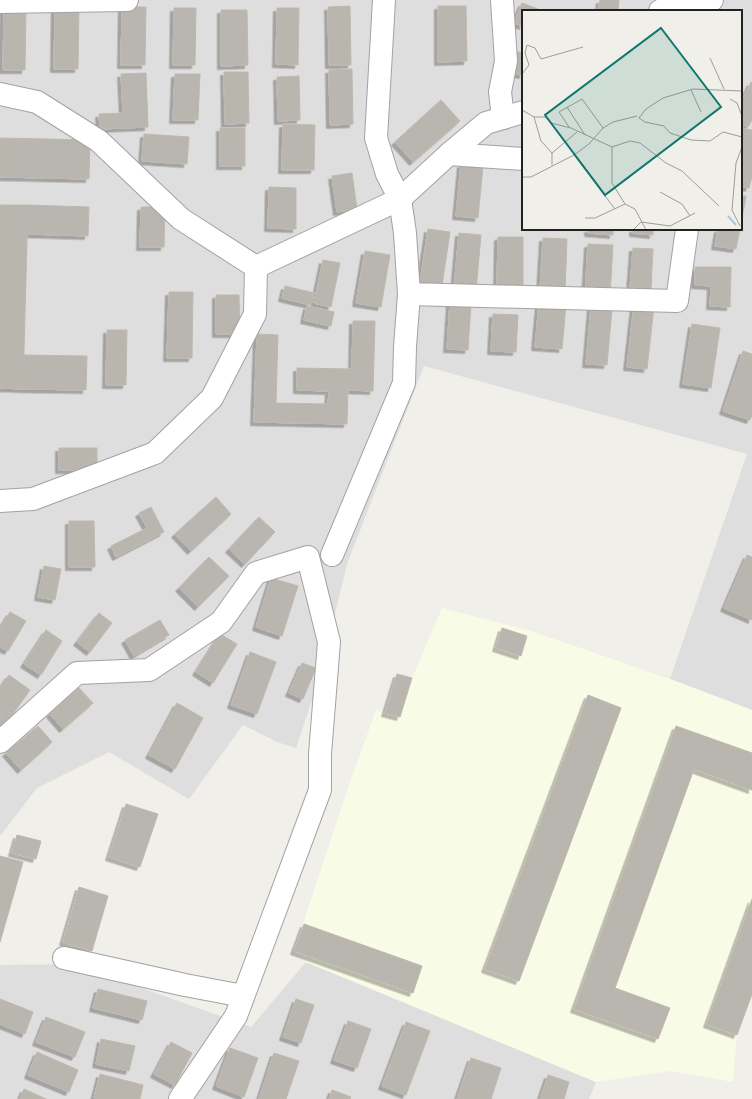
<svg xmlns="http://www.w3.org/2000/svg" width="752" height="1099" viewBox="0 0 752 1099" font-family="Karla,sans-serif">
	<defs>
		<filter id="shadow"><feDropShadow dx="-3.5" dy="3.5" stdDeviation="0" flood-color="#0004"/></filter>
	</defs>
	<rect width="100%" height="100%" fill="#f0efe9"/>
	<g fill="#dfdede" fill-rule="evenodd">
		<path d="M0 0H752V710L670 679 747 454 424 366 347 564 320 676 296 748 277 742 243 725 189 799 109 752 37 788 0 836ZM523 11H741V229H523Z"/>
		<polygon points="306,962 596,1082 589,1099 0,1099 0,965 75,964 251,1027"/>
	</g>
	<polygon fill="#f8fce6" points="442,608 531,631 670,679 752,710 752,994 737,1035 733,1082 671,1071 596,1082 306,962 294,951 350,782 376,710 385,712 397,674 412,678"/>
	<g fill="#b9b5af" stroke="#c0b8ad" filter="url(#shadow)">
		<polygon points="600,0 619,0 618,11 598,11"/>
		<polygon points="522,3 543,11 523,11 523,26 514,23"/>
		<polygon points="4,6 26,6 25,70 3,70"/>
		<polygon points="350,6 351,65 329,65 328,7"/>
		<polygon points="438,6 466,6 467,61 438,62"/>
		<polygon points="55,7 79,8 78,69 54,69"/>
		<polygon points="122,7 146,7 145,65 121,65"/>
		<polygon points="174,8 196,8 195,65 173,65"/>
		<polygon points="277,8 299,8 298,65 276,64"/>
		<polygon points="221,10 247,10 248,65 221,66"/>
		<polygon points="514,51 523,53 523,75 509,73"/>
		<polygon points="352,69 353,124 330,125 329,70"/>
		<polygon points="224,72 248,72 249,123 225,124"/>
		<polygon points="146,73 148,127 100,129 99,114 123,113 121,74"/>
		<polygon points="175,74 200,74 198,120 173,120"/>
		<polygon points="299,76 300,120 278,121 277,77"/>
		<polygon points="751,82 752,83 752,120 748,127 741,124 741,102"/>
		<polygon points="441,100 460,121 413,162 395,142"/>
		<polygon points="283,124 315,125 314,170 282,170"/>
		<rect x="220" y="128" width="25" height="38"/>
		<polygon points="742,128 752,130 752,177 749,188 741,186 741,133"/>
		<polygon points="144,134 189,137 187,164 142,161"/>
		<polygon points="0,138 90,140 89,179 0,177"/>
		<polygon points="461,164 483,166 478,218 456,216"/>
		<polygon points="352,173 357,209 337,212 332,176"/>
		<polygon points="269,187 296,188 296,229 268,228"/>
		<polygon points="741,196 746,196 741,224"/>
		<polygon points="0,205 28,205 23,389 0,388"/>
		<polygon points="28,205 89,207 88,236 27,234"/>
		<polygon points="141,207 165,207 164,247 140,247"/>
		<polygon points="428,229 450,232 442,286 420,283"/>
		<polygon points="588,229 613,229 613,235 588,233"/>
		<polygon points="633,229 653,229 653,235 633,233"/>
		<polygon points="718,229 740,229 736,249 715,246"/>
		<polygon points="459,233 481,235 476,291 454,289"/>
		<polygon points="498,237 523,237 523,286 497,286"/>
		<polygon points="543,238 567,239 565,292 540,291"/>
		<polygon points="588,244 613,245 610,296 585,295"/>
		<polygon points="633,248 653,249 651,290 630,289"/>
		<polygon points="365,251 390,255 381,307 356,303"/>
		<polygon points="323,260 340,263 331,307 314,303"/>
		<polygon points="695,267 731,267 730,307 710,306 711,286 695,285"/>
		<polygon points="285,286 314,293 311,305 282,298"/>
		<polygon points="169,292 193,292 192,358 167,358"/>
		<polygon points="216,295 239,295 240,334 216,334"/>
		<polygon points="450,302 471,303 468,350 447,349"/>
		<polygon points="539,303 566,305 562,349 535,347"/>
		<polygon points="634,305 654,307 647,369 627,367"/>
		<polygon points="307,306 334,312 331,326 304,320"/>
		<polygon points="591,307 612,309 607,365 586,364"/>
		<polygon points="493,314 518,315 516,352 491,351"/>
		<polygon points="353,321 375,321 373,391 348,390 347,424 254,422 257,334 278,335 276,403 328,404 329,391 297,390 297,368 352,369"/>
		<polygon points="692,324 720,328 711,388 683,384"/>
		<polygon points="107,330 127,330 126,385 106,385"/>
		<polygon points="743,351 752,354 752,415 750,420 723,411"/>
		<polygon points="24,355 87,356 86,390 23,389"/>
		<rect x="59" y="448" width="38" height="22"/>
		<polygon points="216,497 231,514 191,551 175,534"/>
		<polygon points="151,507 164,532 116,557 111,546 147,528 139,513"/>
		<polygon points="259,517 275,532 245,564 229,549"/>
		<polygon points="69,521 94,521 95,567 69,567"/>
		<polygon points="747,555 752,557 752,620 724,608"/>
		<polygon points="209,557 229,576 198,607 179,588"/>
		<polygon points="44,566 61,569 55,600 38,597"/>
		<polygon points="271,578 298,586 282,636 256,627"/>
		<polygon points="10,612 26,621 8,651 0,647 0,629"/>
		<polygon points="99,613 112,623 90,652 77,642"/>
		<polygon points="160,620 169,635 134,656 125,640"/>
		<polygon points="502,628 527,636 521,656 496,648"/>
		<polygon points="46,630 62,641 41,675 24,664"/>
		<polygon points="220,634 237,644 213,683 196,672"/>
		<polygon points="250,652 276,662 257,714 231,705"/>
		<polygon points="302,663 316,668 303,699 289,693"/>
		<polygon points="397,674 412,678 400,717 385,713"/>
		<polygon points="9,675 30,690 3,728 0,726 0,688"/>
		<polygon points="79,688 93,703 63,729 50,714"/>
		<polygon points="588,695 621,708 519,981 485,969"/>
		<polygon points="177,703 203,718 175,769 149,755"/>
		<polygon points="38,726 52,742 21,770 6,753"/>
		<polygon points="676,726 752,753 752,790 694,769 615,988 670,1008 658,1039 574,1009"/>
		<polygon points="126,804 158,814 140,867 109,857"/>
		<polygon points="17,835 41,841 36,859 12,853"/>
		<polygon points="0,856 23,862 0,942"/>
		<polygon points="79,887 108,896 92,951 63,942"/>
		<polygon points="752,899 752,994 737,1035 707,1024"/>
		<polygon points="304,924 422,966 413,993 294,951"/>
		<polygon points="98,989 147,1001 142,1020 93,1008"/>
		<polygon points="0,999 33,1012 25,1034 0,1024"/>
		<polygon points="296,999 314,1005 301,1043 283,1037"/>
		<polygon points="46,1017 85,1032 75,1057 36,1042"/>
		<polygon points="348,1021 371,1029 357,1068 334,1060"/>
		<polygon points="406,1022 430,1031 406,1095 382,1086"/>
		<polygon points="101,1039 135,1046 129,1071 96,1064"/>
		<polygon points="171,1042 192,1053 175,1085 154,1074"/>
		<polygon points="230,1048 258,1058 244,1097 216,1086"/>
		<polygon points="37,1052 78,1070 69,1092 28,1075"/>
		<polygon points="274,1053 299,1061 286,1099 259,1099"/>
		<polygon points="471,1058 501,1068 491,1099 457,1099"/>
		<polygon points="100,1074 143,1085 140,1099 99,1099 94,1098"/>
		<polygon points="548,1075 569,1082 564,1099 540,1099"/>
		<polygon points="24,1089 46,1099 20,1099"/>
		<polygon points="332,1090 351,1097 350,1099 329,1099"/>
	</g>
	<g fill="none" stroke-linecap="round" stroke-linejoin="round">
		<defs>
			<g id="minor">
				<polyline points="502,0 506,61 500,92 503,118"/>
				<polyline points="0,2 127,0"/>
				<polyline points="660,11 675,2 712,0"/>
				<polyline points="0,94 37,102 99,141 181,219 256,267"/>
				<polyline points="449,154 523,159"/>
				<polyline points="400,199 405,233 409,294 677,301 687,229"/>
				<polyline points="0,501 33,499 155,453 212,398 255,314 256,267 400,199 449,154 486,123 523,112"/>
				<polyline points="332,555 404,383 405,347 409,294"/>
				<polyline points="0,742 77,673 149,670 221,622 256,573 308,557 329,642 320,754 320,790 236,1016 180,1099"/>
				<polyline points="64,958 185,985 243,996"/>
			</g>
			<polyline id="tertiary" points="384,0 376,138 387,174 400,199"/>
		</defs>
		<use href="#minor" stroke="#a2a2a2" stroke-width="24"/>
		<use href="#tertiary" stroke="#a2a2a2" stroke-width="24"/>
		<use href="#minor" stroke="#fff" stroke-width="22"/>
		<use href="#tertiary" stroke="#fff" stroke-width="22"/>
	</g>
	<g transform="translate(522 10)">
		<rect width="220" height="220" fill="#f0efe9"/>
		<path fill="none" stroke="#afc8d8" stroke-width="2" d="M206 206 214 215"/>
		<path fill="none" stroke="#9d9d99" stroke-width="1" d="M188 48 202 79M0 64 7 55 3 43 5 35 13 38 19 49 61 37M169 80 179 102M220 81 171 79 141 88 124 99 117 108 123 112 142 116 148 123 169 130 188 131 201 122 220 127M208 89 215 93 220 106M45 97 63 125M0 100 12 107H23L29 113 49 118 90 137 108 131 118 133 144 153 160 161 197 196M12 107 19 131 30 143V155M81 118 91 112 115 106M90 137V173L103 194M30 143 55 122M52 145 93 199M0 167H9L52 145 67 134 81 118 60 89 37 102 47 117M138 182 160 194 168 206M63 208H73L103 194 113 199 124 220M218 216 210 200 214 153 220 137M111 220 119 212 148 216 173 203"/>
		<path fill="#0f766e" fill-opacity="0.15" stroke="#0f766e" stroke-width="2" d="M139 18 199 97 83 185 23 105Z"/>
		<rect width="220" height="220" fill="none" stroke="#212121" stroke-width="2"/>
	</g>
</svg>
